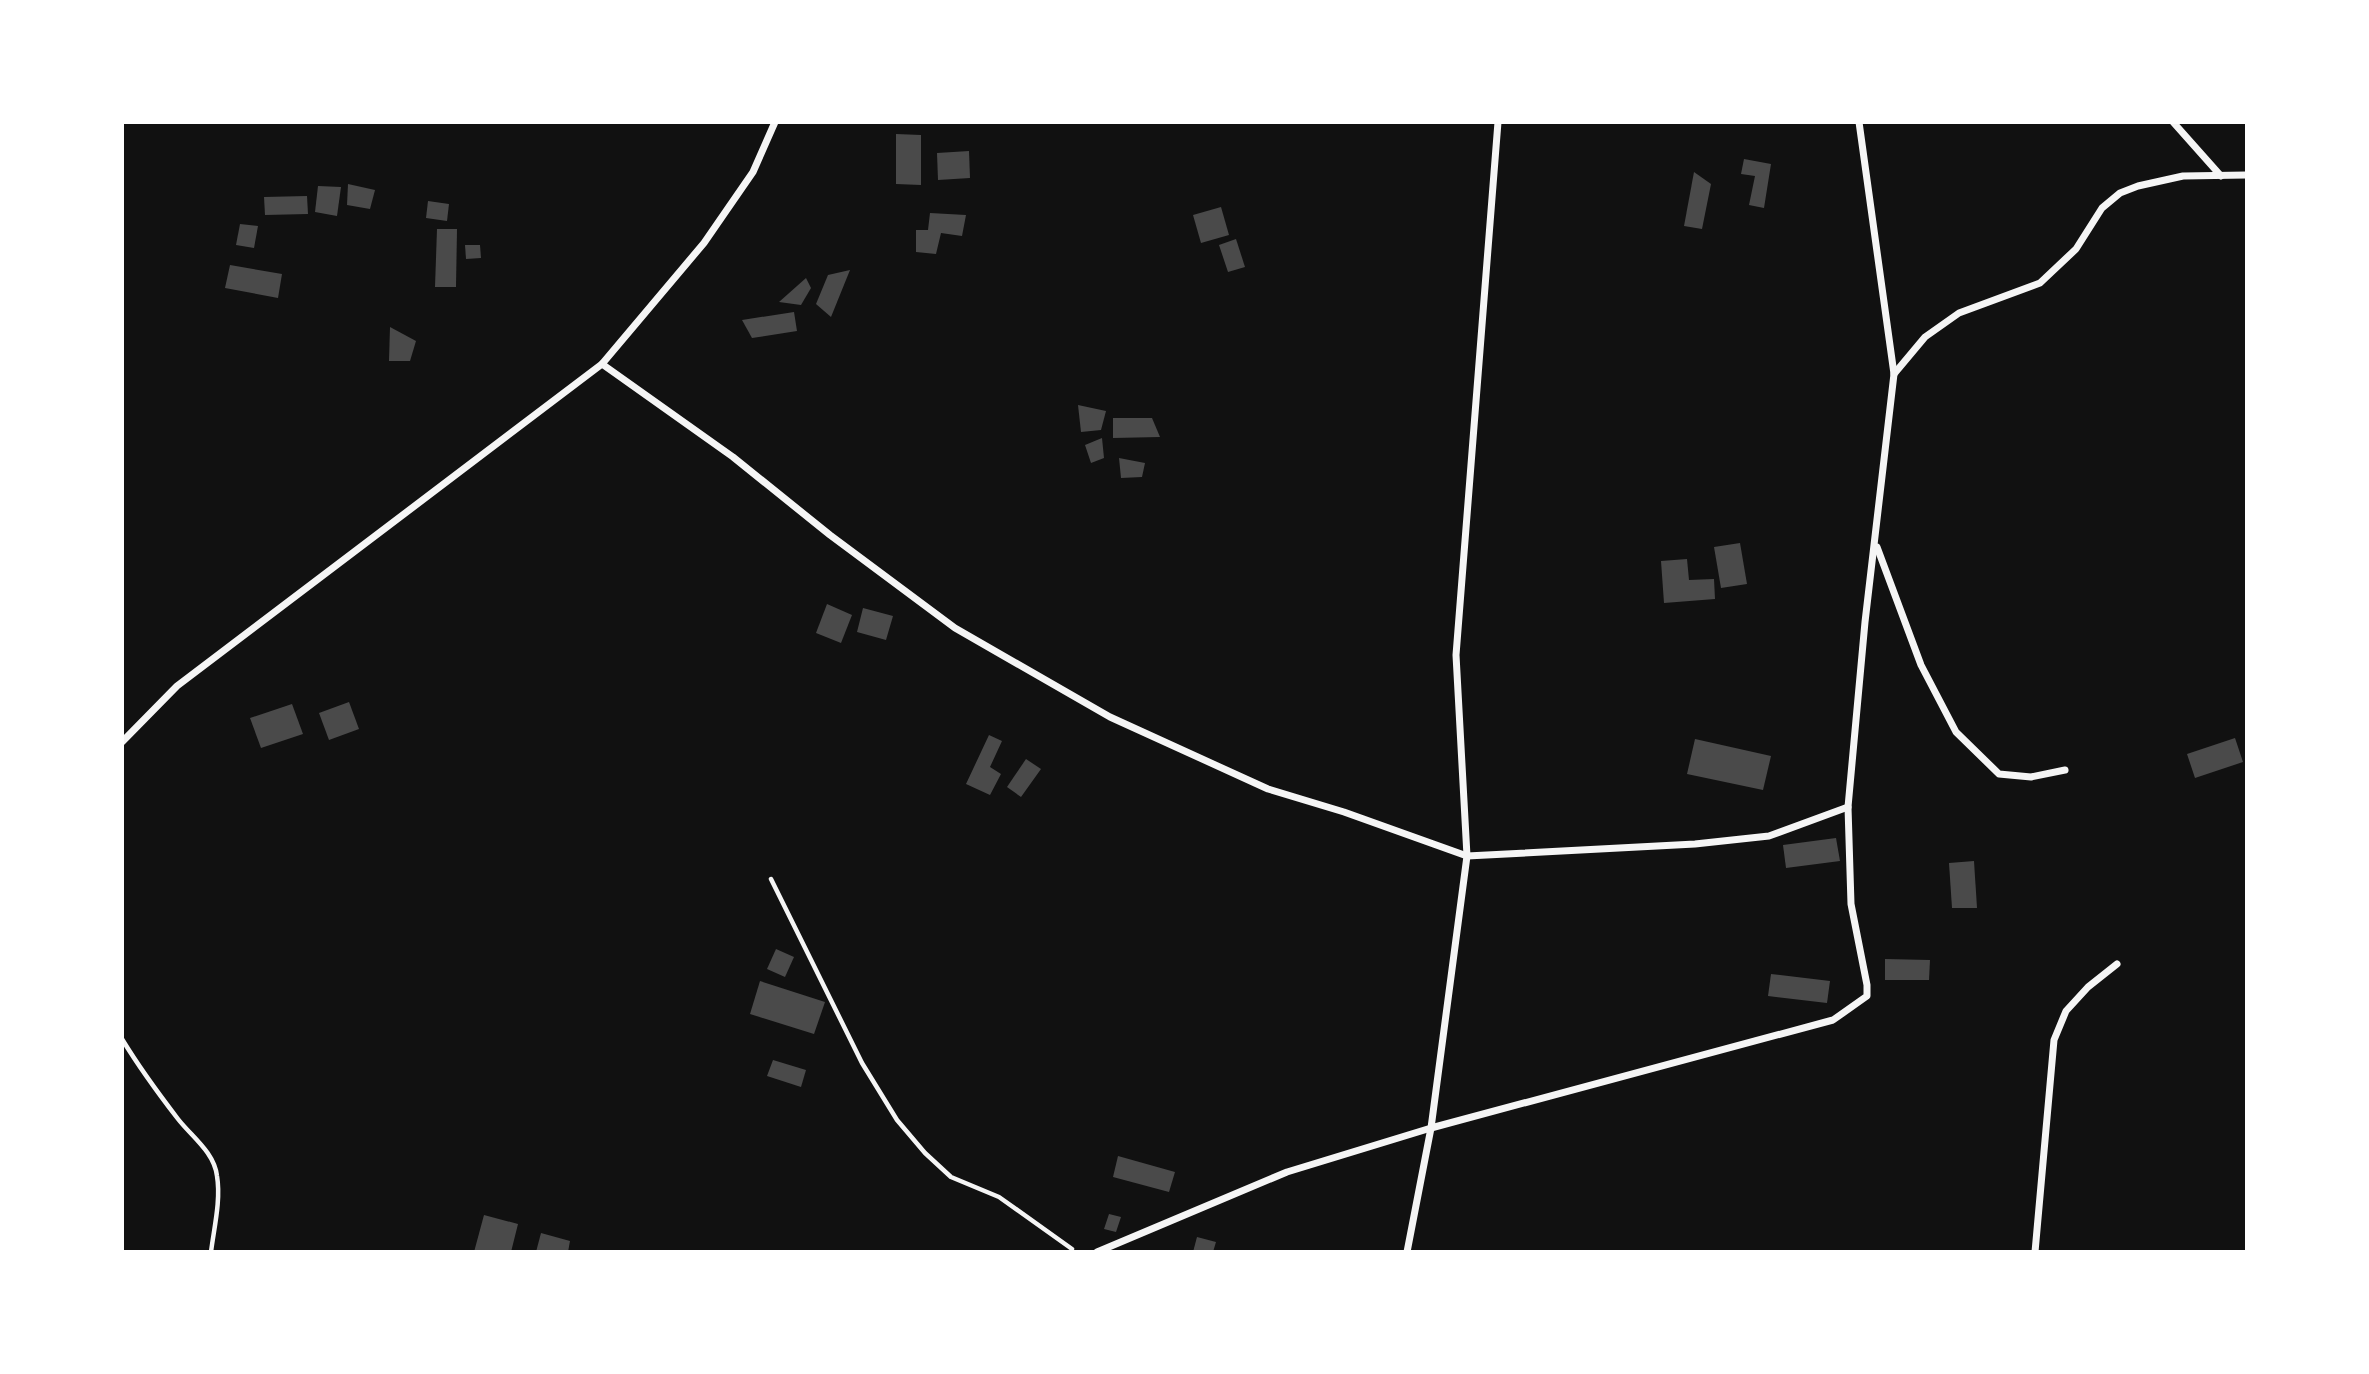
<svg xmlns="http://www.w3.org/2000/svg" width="2369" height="1374" viewBox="0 0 2369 1374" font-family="'PT Serif',serif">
	<rect width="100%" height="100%" fill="#111"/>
	<g fill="#4a4a4a">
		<polygon points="896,134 921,135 921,185 896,184"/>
		<polygon points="969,151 970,178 938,180 937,153"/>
		<polygon points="1744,159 1771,164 1764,208 1749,205 1755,176 1741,174"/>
		<polygon points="1694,172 1711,184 1702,229 1684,226"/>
		<polygon points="348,184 375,190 370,209 347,205"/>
		<polygon points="318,186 341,187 337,216 315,212"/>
		<polygon points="307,196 308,214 265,215 264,197"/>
		<polygon points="428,201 449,204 447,221 426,218"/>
		<polygon points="1221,207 1229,235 1201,243 1193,215"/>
		<polygon points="930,213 966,215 962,236 941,233 936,254 916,252 916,230 928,230"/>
		<polygon points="240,224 258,226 254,248 236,245"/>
		<polygon points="437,229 457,229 456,287 435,287"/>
		<polygon points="1236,239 1245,267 1228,272 1219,245"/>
		<polygon points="465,245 480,245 481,258 466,259"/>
		<polygon points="230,265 282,274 278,298 225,288"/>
		<polygon points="850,270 831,317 816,304 828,275"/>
		<polygon points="806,278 811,288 801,305 779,302"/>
		<polygon points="794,312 797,331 752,338 742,320"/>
		<polygon points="390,327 416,341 410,361 389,361"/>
		<polygon points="1078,405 1106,411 1101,430 1081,432"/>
		<polygon points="1113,418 1152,418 1160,437 1113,438"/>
		<polygon points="1102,438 1104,458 1091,463 1085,445"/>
		<polygon points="1119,458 1145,463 1142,477 1121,478"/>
		<polygon points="1740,543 1747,584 1721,588 1714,547"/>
		<polygon points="1687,559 1689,580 1714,579 1715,599 1664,603 1661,561"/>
		<polygon points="827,604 852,615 841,643 816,633"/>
		<polygon points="863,608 893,616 886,640 857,632"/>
		<polygon points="349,702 359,729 329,740 319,713"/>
		<polygon points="292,704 303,734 261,748 250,718"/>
		<polygon points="989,735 1002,741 990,767 1001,774 990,795 966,784"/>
		<polygon points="2235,738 2243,762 2195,778 2187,754"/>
		<polygon points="1695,739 1771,756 1763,790 1687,774"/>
		<polygon points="1026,759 1041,769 1021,797 1007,787"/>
		<polygon points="1836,838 1840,861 1786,868 1783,845"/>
		<polygon points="1974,861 1977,908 1952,908 1949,863"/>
		<polygon points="776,949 794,957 785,977 767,969"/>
		<polygon points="1885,959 1930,960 1929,980 1885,980"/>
		<polygon points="1771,974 1830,981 1827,1003 1768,996"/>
		<polygon points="760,981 825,1002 814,1034 750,1014"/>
		<polygon points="773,1060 806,1070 801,1087 767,1076"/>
		<polygon points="1118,1156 1175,1172 1169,1192 1113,1177"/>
		<polygon points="1109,1214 1121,1217 1116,1232 1104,1229"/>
		<polygon points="484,1215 518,1224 511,1252 474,1252"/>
		<polygon points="541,1233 570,1241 568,1252 536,1252"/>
		<polygon points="1197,1237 1216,1242 1213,1252 1193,1252"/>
	</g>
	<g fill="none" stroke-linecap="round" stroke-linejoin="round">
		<g stroke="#f5f5f5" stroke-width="4.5">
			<polyline points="771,879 862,1063 897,1120 925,1153 951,1177 999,1197 1072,1249"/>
			<path d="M122 1039C139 1067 158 1093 178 1119 192 1137 214 1152 217 1176 221 1200 214 1228 211 1252"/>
		</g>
		<g stroke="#f5f5f5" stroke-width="7">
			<polyline points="1859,122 1894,374"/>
			<polyline points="2173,122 2221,176"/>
			<polyline points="602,364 733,457 830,535 955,628 1110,717 1268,789 1344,812 1467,856 1695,844 1769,836 1848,807"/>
			<polyline points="1877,547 1921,665 1956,732 1999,774 2031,777 2065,770"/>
			<polyline points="122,742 177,686 602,364 704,243 753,172 775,122"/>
			<polyline points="1097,1252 1287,1172 1431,1128 1833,1020 1867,996 1867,985 1851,904 1848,807 1865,622 1894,374 1925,337 1959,313 2040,283 2076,249 2102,208 2120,193 2138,186 2183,176 2246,175"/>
			<polyline points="1407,1252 1431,1128 1467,856 1456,655 1498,122"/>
			<polyline points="2035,1252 2054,1040 2066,1011 2088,987 2117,964"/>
		</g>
	</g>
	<rect width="2369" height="1374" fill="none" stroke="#ffffff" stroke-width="248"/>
</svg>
